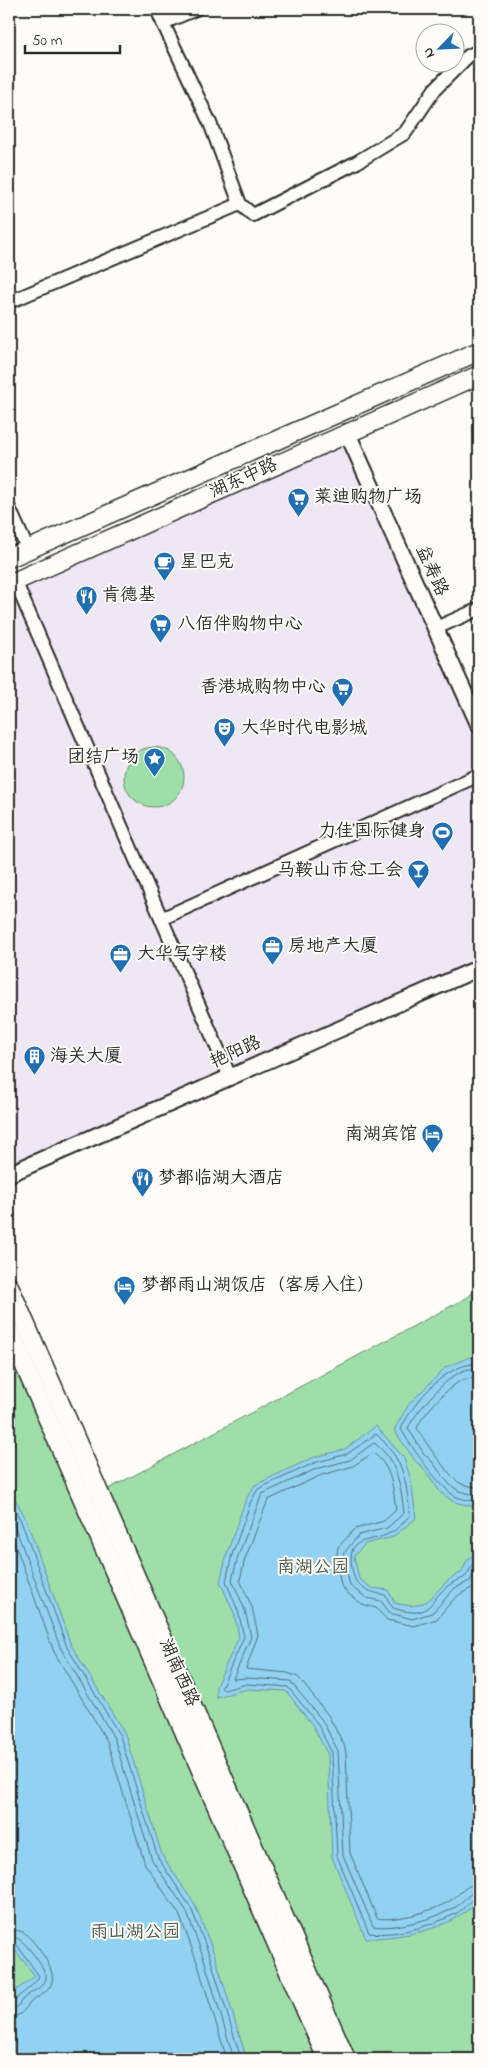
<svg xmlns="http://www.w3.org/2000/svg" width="488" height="2068" viewBox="0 0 488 2068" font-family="'Indie Flower','LXGW WenKai TC',sans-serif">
	<rect width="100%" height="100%" fill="#fdfcf7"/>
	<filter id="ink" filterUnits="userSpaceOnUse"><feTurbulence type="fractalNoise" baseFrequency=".02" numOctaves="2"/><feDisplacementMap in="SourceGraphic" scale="10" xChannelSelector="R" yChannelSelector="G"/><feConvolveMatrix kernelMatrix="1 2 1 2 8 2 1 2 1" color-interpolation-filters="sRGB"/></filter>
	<g filter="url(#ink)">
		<polygon fill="#ede8f4" points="347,432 479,725 479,968 9,1174 9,584"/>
		<g fill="#9edfa9" stroke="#64856a">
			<circle cx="154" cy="777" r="30"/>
			<polygon points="479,1286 479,2059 346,2059 99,1494 468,1297"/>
			<polygon points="9,1330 327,2059 9,2059"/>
		</g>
		<g fill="#91d2f2" stroke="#688fa2">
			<polygon points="470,1357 479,1360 479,1508 454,1502 441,1493 422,1466 416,1462 394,1430 409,1404 446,1367"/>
			<path d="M376 1426 404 1458 411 1480 416 1518 393 1537 365 1544 354 1556 359 1579 372 1588 388 1590 395 1603C436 1614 429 1587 461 1573L468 1559 479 1551V1901C444 1932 411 1935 366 1939L332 1857 328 1755 313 1726 286 1691 248 1689 216 1697V1686L239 1637 234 1613 220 1582 227 1553 246 1499 255 1485 312 1458 345 1449Z"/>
			<polygon points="9,1487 26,1519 71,1645 125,1734 162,1855 195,1905 215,1956 246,2057 243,2059 9,2059 9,2002 15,1991 35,1976 14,1949 9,1950"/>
		</g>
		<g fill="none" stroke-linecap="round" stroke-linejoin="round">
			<g stroke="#546e7b" stroke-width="1">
				<path d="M479 1364C448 1361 413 1402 401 1429 409 1444 442 1491 457 1497 464 1500 472 1500 479 1503"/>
				<path d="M479 1371C477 1371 474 1369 471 1369 451 1369 416 1412 408 1428L424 1454 430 1459 449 1484 459 1491 479 1496"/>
				<path d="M479 1378C471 1378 464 1378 457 1383 444 1392 423 1414 417 1428 423 1439 450 1478 460 1483 466 1486 473 1486 479 1488"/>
				<polyline points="9,1498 21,1521 67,1647 120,1736 158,1858 191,1908 210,1957 241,2059"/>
				<polyline points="9,1511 61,1649 114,1738 152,1860 186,1910 204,1959 234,2059"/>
				<polyline points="9,1527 54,1652 107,1741 145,1864 179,1914 197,1962 227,2059"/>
				<path d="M479 1557C471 1563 471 1569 466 1576 462 1580 456 1580 452 1583 425 1601 435 1621 393 1608L385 1595C370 1592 356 1589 353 1573 344 1533 368 1545 390 1533 397 1530 405 1521 410 1515 406 1479 404 1460 376 1434L347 1454 314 1463 258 1489 251 1501 232 1555 226 1581 238 1611 244 1637 221 1688 224 1690 247 1684 288 1687 317 1723 332 1753 337 1856 369 1933C398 1936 431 1926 457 1913 465 1909 470 1898 479 1897"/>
				<path d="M479 1565 470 1581 455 1588 432 1613 412 1619 390 1613 381 1601 367 1598 350 1586 343 1554 359 1535 387 1528 404 1513C401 1487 397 1459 374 1443L350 1460 316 1469 262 1494 238 1556 232 1580 245 1610 251 1637 233 1679 248 1678 290 1681 322 1720 338 1751 343 1855 373 1926C394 1930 439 1918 457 1906 465 1900 469 1892 479 1891"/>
				<path d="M479 1580 474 1587 460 1594 451 1602 437 1619 414 1626 387 1620 376 1608 362 1604 347 1593 341 1585 336 1561 338 1547 355 1529 384 1521 396 1510C393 1489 392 1466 373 1453L353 1466 319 1476 268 1500 245 1559 240 1580 252 1607 258 1635 246 1669 288 1673 298 1677 328 1715 344 1745 346 1753 350 1853 377 1918C396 1922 437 1910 453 1899 462 1892 467 1884 479 1883"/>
				<path d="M9 1930C14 1930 19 1930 24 1933 34 1940 56 1969 52 1982 49 1993 37 1996 30 2003 23 2011 21 2017 9 2017"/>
				<path d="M9 1938C13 1937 16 1937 20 1940 27 1944 47 1970 45 1978 44 1989 29 1992 23 1999 18 2005 18 2009 9 2010"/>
				<path d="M9 1944 17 1945 39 1976C35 1986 21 1992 14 2002L9 2004"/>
			</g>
			<defs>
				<g id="minor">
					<polyline points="157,9 163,23"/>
					<polyline points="240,204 253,215 357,162 405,133 435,89 468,56 479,51"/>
					<polyline points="9,302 240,204 210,123 163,23 196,9"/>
					<polyline points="9,508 28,550"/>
					<polyline points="15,581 230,1077"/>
					<polyline points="436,628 479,609"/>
					<polyline points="161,919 479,775"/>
				</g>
				<g id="tertiary">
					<polyline points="347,432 479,725"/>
					<polyline points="9,1174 479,968"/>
				</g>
				<g id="secondary">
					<polyline points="9,558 479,351"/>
					<polyline points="9,584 479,375"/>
					<polyline points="9,1286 346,2059"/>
					<polyline points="9,1330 327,2059"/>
				</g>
			</defs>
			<use href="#minor" stroke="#2b2b2b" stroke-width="16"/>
			<use href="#tertiary" stroke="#2b2b2b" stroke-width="19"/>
			<use href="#secondary" stroke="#2b2b2b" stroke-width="21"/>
			<use href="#minor" stroke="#fdfcf7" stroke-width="12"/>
			<use href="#tertiary" stroke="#fdfcf7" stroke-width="15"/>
			<use href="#secondary" stroke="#fdfcf7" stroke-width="18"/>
		</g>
	</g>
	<defs>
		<symbol id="supermarket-pin" viewBox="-11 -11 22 30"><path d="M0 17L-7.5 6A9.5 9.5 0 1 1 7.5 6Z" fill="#1f6fb2" stroke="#fdfcf7"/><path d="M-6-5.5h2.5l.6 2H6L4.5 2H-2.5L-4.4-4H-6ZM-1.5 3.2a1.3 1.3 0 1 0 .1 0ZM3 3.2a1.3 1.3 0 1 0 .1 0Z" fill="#fff"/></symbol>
		<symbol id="cafe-pin" viewBox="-11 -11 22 30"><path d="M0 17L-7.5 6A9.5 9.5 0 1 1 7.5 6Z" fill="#1f6fb2" stroke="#fdfcf7"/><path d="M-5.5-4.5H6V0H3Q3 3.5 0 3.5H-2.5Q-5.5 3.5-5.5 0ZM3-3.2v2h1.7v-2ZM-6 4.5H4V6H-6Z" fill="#fff"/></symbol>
		<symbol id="restaurant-pin" viewBox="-11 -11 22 30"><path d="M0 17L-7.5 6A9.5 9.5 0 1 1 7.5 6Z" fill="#1f6fb2" stroke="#fdfcf7"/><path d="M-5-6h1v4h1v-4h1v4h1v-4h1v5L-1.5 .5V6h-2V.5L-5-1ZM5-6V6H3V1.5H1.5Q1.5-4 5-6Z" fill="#fff"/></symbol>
		<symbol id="theatre-pin" viewBox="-11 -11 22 30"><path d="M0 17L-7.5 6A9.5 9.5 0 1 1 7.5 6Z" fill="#1f6fb2" stroke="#fdfcf7"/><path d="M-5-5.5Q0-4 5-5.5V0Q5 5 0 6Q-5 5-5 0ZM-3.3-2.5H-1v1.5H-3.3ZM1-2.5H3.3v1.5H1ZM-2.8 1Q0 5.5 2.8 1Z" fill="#fff"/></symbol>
		<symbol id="sight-pin" viewBox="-11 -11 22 30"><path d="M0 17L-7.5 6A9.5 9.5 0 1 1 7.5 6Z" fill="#1f6fb2" stroke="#fdfcf7"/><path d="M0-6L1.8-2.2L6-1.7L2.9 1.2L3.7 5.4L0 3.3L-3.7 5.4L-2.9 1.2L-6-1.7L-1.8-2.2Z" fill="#fff"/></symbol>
		<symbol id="stadium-pin" viewBox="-11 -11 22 30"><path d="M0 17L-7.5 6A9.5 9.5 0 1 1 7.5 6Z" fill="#1f6fb2" stroke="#fdfcf7"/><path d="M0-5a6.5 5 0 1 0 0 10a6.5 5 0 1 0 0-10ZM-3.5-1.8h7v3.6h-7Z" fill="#fff"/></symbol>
		<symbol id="bar-pin" viewBox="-11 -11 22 30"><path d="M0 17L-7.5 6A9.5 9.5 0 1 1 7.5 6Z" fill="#1f6fb2" stroke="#fdfcf7"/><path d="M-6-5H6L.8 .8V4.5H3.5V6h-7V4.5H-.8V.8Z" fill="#fff"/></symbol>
		<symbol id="office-pin" viewBox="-11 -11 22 30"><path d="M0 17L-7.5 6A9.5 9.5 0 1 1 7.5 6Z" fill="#1f6fb2" stroke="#fdfcf7"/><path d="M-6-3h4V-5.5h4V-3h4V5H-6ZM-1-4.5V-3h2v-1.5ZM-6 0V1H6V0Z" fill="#fff"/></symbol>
		<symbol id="building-pin" viewBox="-11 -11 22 30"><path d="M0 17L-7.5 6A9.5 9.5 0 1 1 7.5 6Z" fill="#1f6fb2" stroke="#fdfcf7"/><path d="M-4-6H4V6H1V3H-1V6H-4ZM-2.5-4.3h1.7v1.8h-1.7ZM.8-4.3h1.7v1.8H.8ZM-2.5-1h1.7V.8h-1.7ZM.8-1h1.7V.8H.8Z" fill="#fff"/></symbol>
		<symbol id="hotel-pin" viewBox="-11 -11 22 30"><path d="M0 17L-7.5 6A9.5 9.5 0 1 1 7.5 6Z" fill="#1f6fb2" stroke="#fdfcf7"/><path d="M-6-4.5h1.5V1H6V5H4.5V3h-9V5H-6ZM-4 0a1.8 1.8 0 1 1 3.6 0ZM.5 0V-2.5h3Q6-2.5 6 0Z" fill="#fff"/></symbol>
	</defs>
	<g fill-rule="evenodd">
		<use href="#supermarket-pin" x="286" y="486" width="25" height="34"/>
		<use href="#cafe-pin" x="152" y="550" width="25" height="34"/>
		<use href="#restaurant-pin" x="74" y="584" width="25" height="34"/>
		<use href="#supermarket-pin" x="148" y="612" width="25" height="34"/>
		<use href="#supermarket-pin" x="330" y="676" width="25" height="34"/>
		<use href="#theatre-pin" x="212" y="716" width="25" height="34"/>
		<use href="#sight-pin" x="142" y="746" width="25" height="34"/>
		<use href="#stadium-pin" x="430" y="820" width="25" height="34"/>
		<use href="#bar-pin" x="406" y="858" width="25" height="34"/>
		<use href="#office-pin" x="260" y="934" width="25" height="34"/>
		<use href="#office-pin" x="108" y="942" width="25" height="34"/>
		<use href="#building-pin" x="22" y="1044" width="25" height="34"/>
		<use href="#hotel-pin" x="420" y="1122" width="25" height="34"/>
		<use href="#restaurant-pin" x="130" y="1166" width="25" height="34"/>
		<use href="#hotel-pin" x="112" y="1274" width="25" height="34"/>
	</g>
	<g text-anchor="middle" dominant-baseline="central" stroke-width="4" stroke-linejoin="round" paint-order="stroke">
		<g font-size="18" fill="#2b2b2b" stroke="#fdfcf7">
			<text transform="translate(244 479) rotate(-24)">湖东中路</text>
			<text transform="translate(431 571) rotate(66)">益寿路</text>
			<text transform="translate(236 1053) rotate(-24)">艳阳路</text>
			<text transform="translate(178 1673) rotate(66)">湖南西路</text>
		</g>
		<g font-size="18" fill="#2b2b2b" stroke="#fdfcf7" text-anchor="start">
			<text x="314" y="498">莱迪购物广场</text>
			<text x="180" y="563">星巴克</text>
			<text x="102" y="596">肯德基</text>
			<text x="177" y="625">八佰伴购物中心</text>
			<text x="326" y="688" text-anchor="end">香港城购物中心</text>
			<text x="241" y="729">大华时代电影城</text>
			<text x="139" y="758" text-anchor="end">团结广场</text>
			<text x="426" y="832" text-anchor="end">力佳国际健身</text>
			<text x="403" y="871" text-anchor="end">马鞍山市总工会</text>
			<text x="288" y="947">房地产大厦</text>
			<text x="137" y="955">大华写字楼</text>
			<text x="50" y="1057">海关大厦</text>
			<text x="417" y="1135" text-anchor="end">南湖宾馆</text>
			<text x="158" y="1179">梦都临湖大酒店</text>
			<text x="141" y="1286">梦都雨山湖饭店（客房入住）</text>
		</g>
		<g font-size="18" fill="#48584a" stroke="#fdfcf7">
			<text x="313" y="1568">南湖公园</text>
			<text x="135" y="1933">雨山湖公园</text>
		</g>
	</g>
	<rect width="488" height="2068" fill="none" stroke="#fdfcf7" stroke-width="30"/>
	<rect x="15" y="15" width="458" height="2038" fill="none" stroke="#2b2b2b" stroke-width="2" filter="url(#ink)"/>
	<g transform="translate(440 48) rotate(246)"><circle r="24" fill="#fdfcf7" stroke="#a9a8a5"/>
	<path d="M0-4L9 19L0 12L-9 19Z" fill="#1f6fb2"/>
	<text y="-8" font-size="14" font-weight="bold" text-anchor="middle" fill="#2b2b2b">N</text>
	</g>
	<path d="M25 45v8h95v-8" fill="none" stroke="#2b2b2b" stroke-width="2.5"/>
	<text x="32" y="45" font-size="15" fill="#2b2b2b" stroke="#fdfcf7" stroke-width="4" paint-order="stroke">50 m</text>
</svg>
